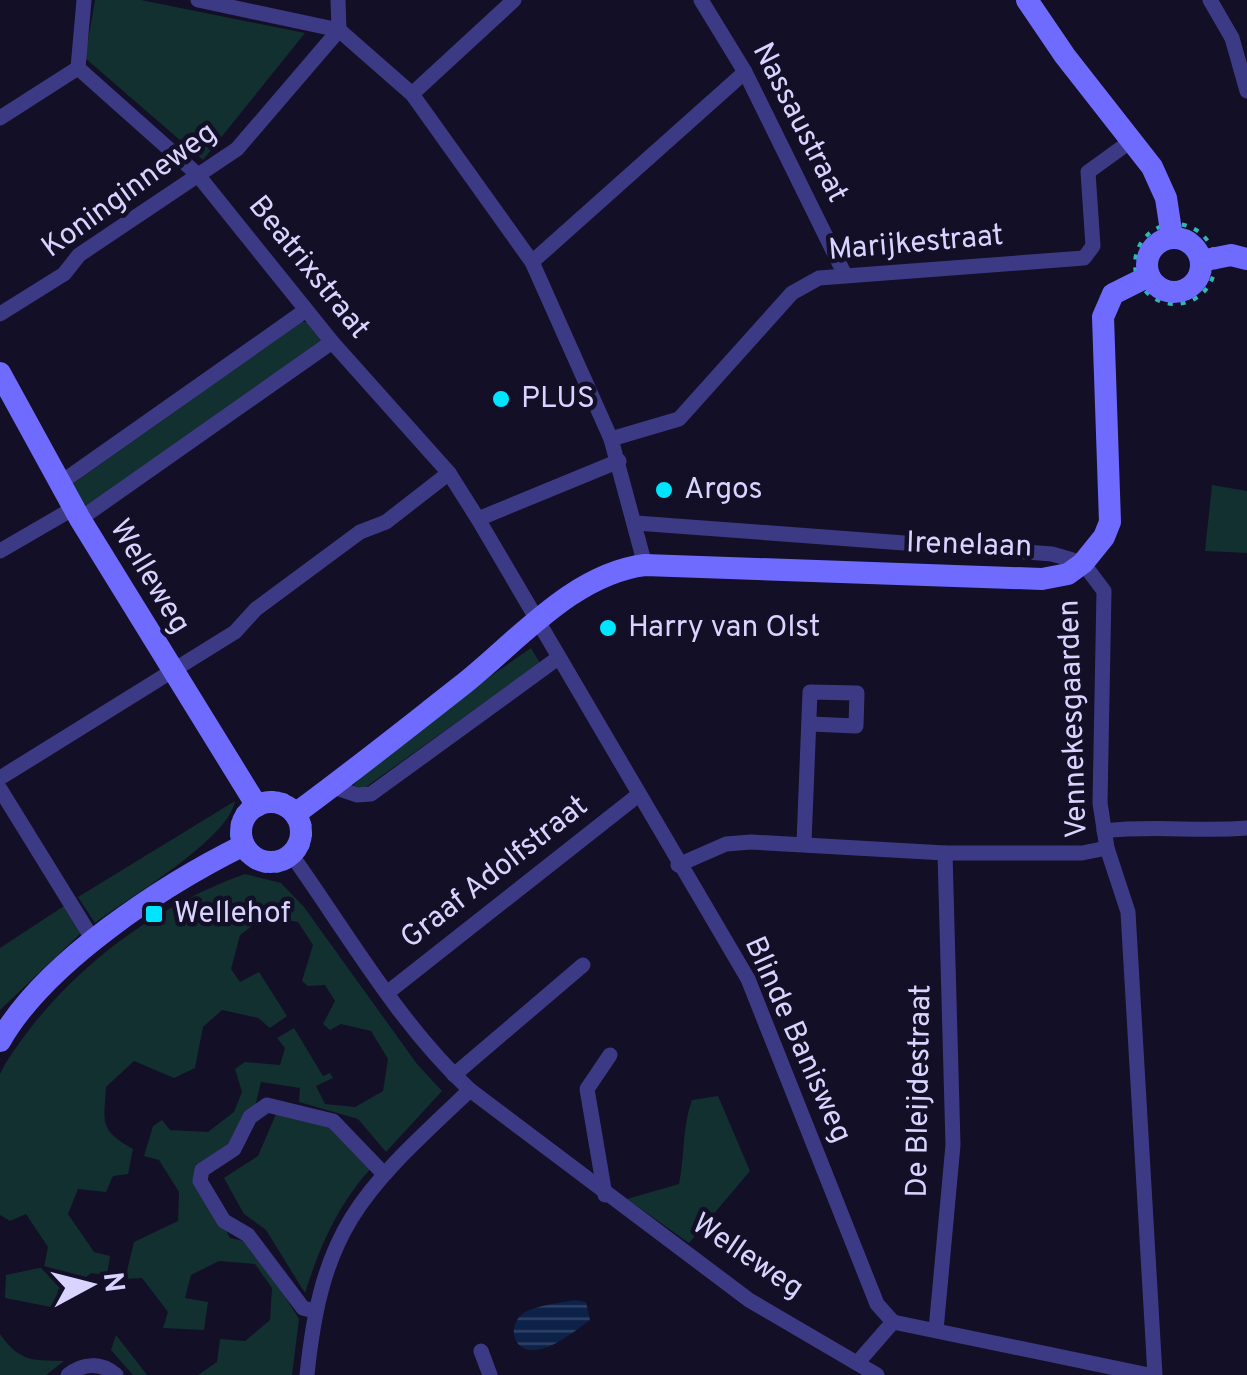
<svg xmlns="http://www.w3.org/2000/svg" width="1247" height="1375" viewBox="0 0 1247 1375" font-family="Overpass,sans-serif">
	<defs>
		<pattern id="water-rules" width="6" height="5" patternUnits="userSpaceOnUse" patternTransform="scale(2.5)"><rect width="6" height="5" fill="#0c2248"/><path d="M0 2.5h6" fill="none" stroke="#2f4163"/></pattern>
	</defs>
	<rect width="100%" height="100%" fill="#130f26"/>
	<g fill="#12302f">
		<polygon points="95,0 141,0 305,33 203,160 85,58"/>
		<polygon points="301,322 308,322 324,342 86,513 70,486"/>
		<polygon points="1212,485 1247,491 1247,553 1205,551"/>
		<polygon points="531,648 540,663 363,789 352,787 384,751"/>
		<path d="M235 801C229 839 128 898 95 923L78 897Z"/>
		<path d="M245 874 281 883 304 907 417 1064 442 1091 386 1152 358 1119 299 1102 300 1088 261 1082 248 1136 195 1172 230 1238 249 1242 257 1251 299 1319 292 1375H198L217 1362 220 1339 245 1341 270 1320 272 1288 255 1264 219 1261 191 1275 185 1298 208 1302 204 1330 163 1328 168 1312 142 1278 125 1279 134 1242 178 1221 179 1192 159 1160 144 1156 153 1126 162 1120 170 1130 208 1132 234 1112 242 1092 235 1069 245 1062 280 1065 285 1048 277 1038 294 1028 323 1076 330 1073 333 1078 316 1086 325 1104 355 1107 383 1091 388 1059 371 1031 341 1024 330 1030 323 1024 335 1001 325 985 308 986 302 981 313 945 298 922 264 917 240 935 231 969 240 982 259 972 287 1016 270 1028 258 1018 222 1010 203 1027 195 1068 174 1078 134 1061 106 1087C104 1125 99 1129 133 1149L128 1174 113 1176 106 1192 78 1189 68 1214 94 1252 110 1256 107 1275 91 1273 73 1288 58 1289 56 1308 5 1298 6 1275 44 1267 48 1247 26 1214 10 1221 0 1215V1074L5 1064C61 976 147 909 245 874Z"/>
		<polygon points="64,906 81,933 0,1010 0,948"/>
		<path d="M718 1096 750 1171 689 1243 627 1199 679 1184C685 1155 682 1127 692 1100Z"/>
		<path d="M276 1114 339 1129 375 1164C339 1202 321 1243 305 1293L266 1230 244 1214 224 1178 258 1156Z"/>
		<path d="M0 1334C20 1362 31 1360 64 1361L46 1375H0Z"/>
		<polygon points="116,1335 147,1375 133,1375 111,1350"/>
	</g>
	<path fill="url(#water-rules)" d="M574 1300 586 1302 590 1320C576 1330 552 1350 534 1350 510 1351 507 1321 527 1311 540 1305 559 1303 574 1300Z"/>
	<g fill="none" stroke-linecap="round" stroke-linejoin="round">
		<g stroke="#2fb8b0" stroke-width="4" stroke-dasharray="5 8" stroke-linecap="butt">
			<circle cx="1175" cy="264" r="40"/>
			<circle cx="271" cy="832" r="39"/>
		</g>
		<g stroke="#3d3a85" stroke-width="15">
			<polyline points="198,0 339,30 412,94 532,262 611,439 645,565"/>
			<polyline points="701,0 745,72 844,273"/>
			<polyline points="1210,0 1232,38 1247,91"/>
			<polyline points="78,68 197,174 332,342 449,473 478,519 748,979 877,1304 893,1322 859,1361"/>
			<polyline points="412,94 514,0"/>
			<polyline points="0,118 78,68 84,0"/>
			<polyline points="532,262 745,72"/>
			<polyline points="0,314 64,274 79,255 237,149 339,30 338,0"/>
			<polyline points="611,439 679,419 792,293 819,278 1084,258 1093,246 1088,172 1131,141"/>
			<polyline points="59,484 306,310"/>
			<polyline points="80,519 332,342"/>
			<polyline points="478,519 619,461"/>
			<polyline points="636,523 1052,554 1083,563 1104,591 1100,803 1107,848 1128,912 1155,1375"/>
			<polyline points="0,551 74,508"/>
			<polyline points="0,778 235,632 256,609 360,532 386,522 449,473"/>
			<polyline points="330,786 357,795 371,794 558,658"/>
			<polyline points="0,789 95,943"/>
			<path d="M1104 831C1153 825 1199 832 1247 828"/>
			<polyline points="804,843 810,692 857,693 856,726 811,724"/>
			<path d="M291 854C348 934 398 1023 470 1090L749 1300 877 1375"/>
			<polyline points="678,865 726,844 751,842 945,853 1082,853 1107,848"/>
			<polyline points="387,993 637,796"/>
			<polyline points="454,1075 583,965"/>
			<polyline points="605,1195 587,1089 610,1055"/>
			<polyline points="314,1311 303,1308 248,1235 224,1221 200,1181 202,1170 234,1149 250,1117 267,1105 333,1121 383,1173"/>
			<polyline points="893,1322 1149,1375"/>
			<polyline points="936,1330 953,1145 945,853"/>
			<polyline points="481,1351 490,1375"/>
			<path d="M68 1375C83 1363 101 1362 116 1375"/>
			<path d="M307 1375C322 1224 364 1190 470 1090"/>
		</g>
		<g stroke="#6f6bff" stroke-width="22">
			<polyline points="1027,0 1065,56 1152,167 1166,198 1172,237"/>
			<circle cx="1174" cy="265" r="27"/>
			<polyline points="1201,261 1231,255 1247,259"/>
			<polyline points="0,373 80,519 257,806"/>
			<circle cx="271" cy="832" r="30"/>
			<path d="M295 814C351 773 406 729 461 686 516 643 572 574 645 565L1042 579 1068 574 1083 563 1104 537 1110 522 1103 317 1113 294 1149 276"/>
			<path d="M0 1041C45 962 163 885 244 845"/>
		</g>
	</g>
	<g fill="#00e5ff" stroke="#130f26" stroke-width="4">
		<circle cx="501" cy="399" r="10"/>
		<circle cx="664" cy="490" r="10"/>
		<circle cx="608" cy="628" r="10"/>
		<rect x="144" y="904" width="20" height="20" rx="5"/>
	</g>
	<g text-anchor="middle" dominant-baseline="central" stroke-width="9" stroke-linejoin="round" paint-order="stroke">
		<g font-size="30" fill="#d9d4ff" stroke="#130f26">
			<text transform="translate(799 123) rotate(63)">Nassaustraat</text>
			<text transform="translate(130 191) rotate(-36)">Koninginneweg</text>
			<text transform="translate(916 244) rotate(-5)">Marijkestraat</text>
			<text transform="translate(308 268) rotate(51)">Beatrixstraat</text>
			<text transform="translate(969 546) rotate(2)">Irenelaan</text>
			<text transform="translate(149 577) rotate(59)">Welleweg</text>
			<text transform="translate(1074 719) rotate(-92)">Vennekesgaarden</text>
			<text transform="translate(495 873) rotate(-38)">Graaf Adolfstraat</text>
			<text transform="translate(797 1040) rotate(66)">Blinde Banisweg</text>
			<text transform="translate(920 1091) rotate(-89)">De Bleijdestraat</text>
			<text transform="translate(747 1257) rotate(34)">Welleweg</text>
		</g>
		<g font-size="30" fill="#d9d4ff" stroke="#130f26" text-anchor="start">
			<text x="521" y="399">PLUS</text>
			<text x="684" y="490">Argos</text>
			<text x="628" y="628">Harry van Olst</text>
			<text x="174" y="914">Wellehof</text>
		</g>
	</g>
	<g transform="translate(90 1285) rotate(83)" stroke="#130f26" stroke-width="8" paint-order="stroke">
	<path d="M0-8L18 38L0 25L-18 38Z" fill="#d9d4ff"/>
	<text y="-15" font-size="28" font-weight="bold" text-anchor="middle" fill="#d9d4ff">N</text>
	</g>
</svg>
